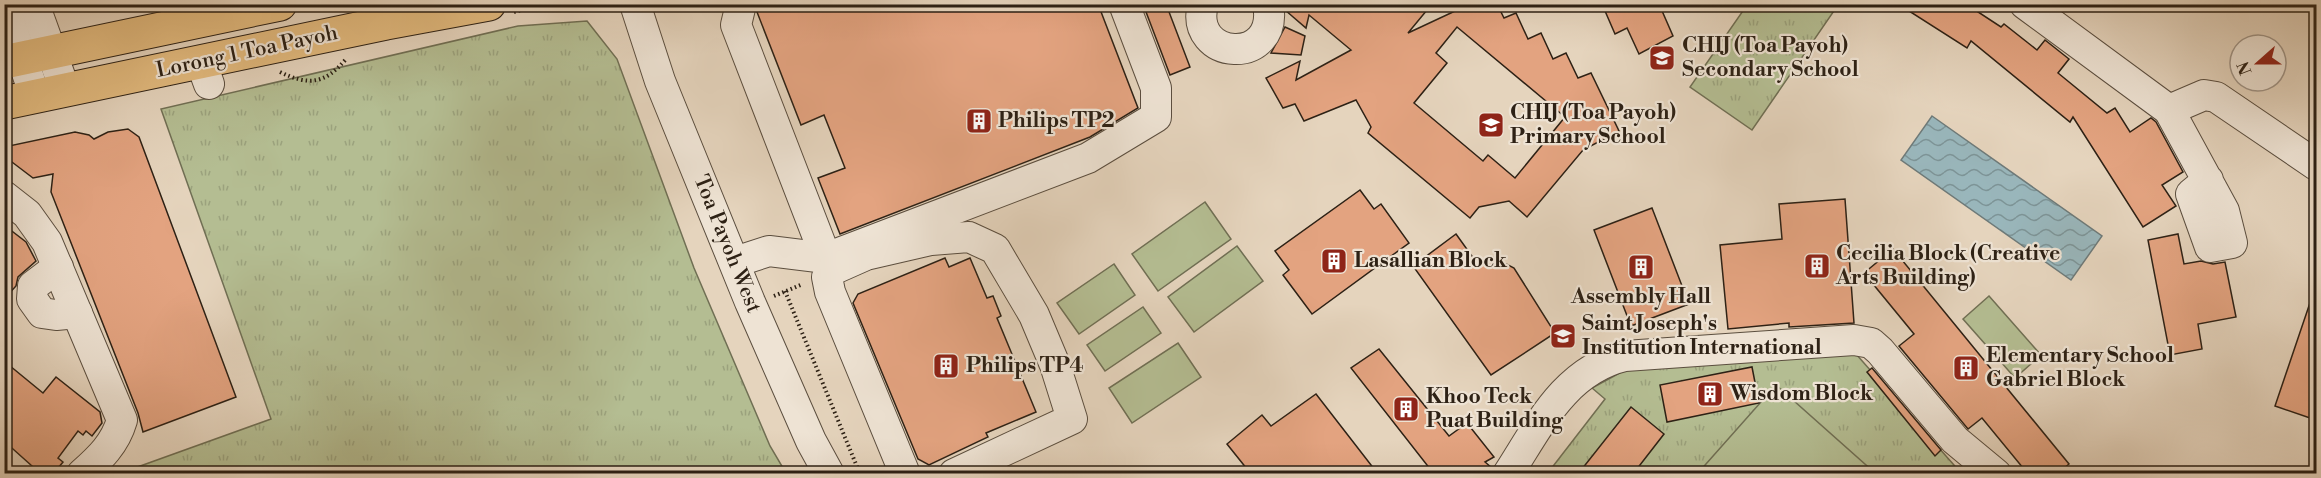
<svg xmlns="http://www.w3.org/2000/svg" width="2321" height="478" viewBox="0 0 2321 478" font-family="'Libre Bodoni',serif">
	<defs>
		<pattern id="grass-tufts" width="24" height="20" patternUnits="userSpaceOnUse" patternTransform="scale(1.5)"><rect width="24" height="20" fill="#b4bd92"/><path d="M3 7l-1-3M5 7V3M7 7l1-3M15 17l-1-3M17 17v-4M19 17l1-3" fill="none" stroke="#9ba27d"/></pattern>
		<pattern id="water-waves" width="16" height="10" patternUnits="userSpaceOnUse" patternTransform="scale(1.5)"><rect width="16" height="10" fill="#99b6bb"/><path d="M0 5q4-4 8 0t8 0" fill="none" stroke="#7d9497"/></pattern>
	</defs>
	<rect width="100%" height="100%" fill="#e5d4bd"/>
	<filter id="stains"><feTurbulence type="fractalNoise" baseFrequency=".00333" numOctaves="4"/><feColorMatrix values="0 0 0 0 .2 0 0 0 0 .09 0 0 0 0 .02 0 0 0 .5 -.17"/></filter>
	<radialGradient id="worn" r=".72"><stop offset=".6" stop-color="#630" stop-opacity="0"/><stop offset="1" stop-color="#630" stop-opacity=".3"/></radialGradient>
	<g fill="url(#grass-tufts)" stroke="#706f54" stroke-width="1.5">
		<polygon points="1747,5 1838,5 1752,130 1690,87"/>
		<polygon points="587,21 617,59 694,268 770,446 786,473 118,474 271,419 161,109 518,26"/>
		<polygon points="1856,354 1961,473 1547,474 1605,399 1592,388 1627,369"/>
	</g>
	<g fill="#b4bd92" stroke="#706f54" stroke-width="1.5">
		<polygon points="1205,202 1231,239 1158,291 1132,254"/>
		<polygon points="1237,246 1263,281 1194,332 1168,297"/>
		<polygon points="1114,264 1135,295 1079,334 1057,303"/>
		<polygon points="1989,296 2041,355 2015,378 1963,319"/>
		<polygon points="1143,307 1161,333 1105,371 1087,345"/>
		<polygon points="1178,343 1201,377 1132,423 1109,388"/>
		<polygon points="1776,385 1875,473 1698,473"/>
	</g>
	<polygon fill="url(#water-waves)" stroke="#6e7a79" stroke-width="1.5" points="1932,116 2102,236 2071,280 1901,160"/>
	<g fill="#e3a380" stroke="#2d2115" stroke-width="1.5" fill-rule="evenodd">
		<polygon points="758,4 1098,4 1138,108 1090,137 840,234 818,178 845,168 824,115 801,125 757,12"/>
		<polygon points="1143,4 1166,4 1190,67 1170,75"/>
		<path d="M1285 4H1432L1408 33 1470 4H1497L1504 18 1516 13 1528 39 1541 33 1553 59 1566 53 1578 78 1591 73 1619 131 1583 150 1527 217 1509 201 1479 207 1470 218 1368 133 1371 127 1356 100 1304 121 1295 104 1283 108 1266 78 1300 61 1296 80 1351 50 1309 15 1306 28 1285 10ZM1457 27 1565 117 1515 178 1488 155 1483 161 1414 103 1447 63 1436 53Z"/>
		<polygon points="1602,4 1659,4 1673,36 1639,54 1627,28 1615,34"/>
		<polygon points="1898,4 1966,4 2001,27 2004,24 2037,50 2045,40 2069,59 2058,73 2107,113 2115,108 2130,132 2151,118 2156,122 2183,172 2162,185 2176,206 2143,227 2073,117 2070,122 1971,41 1967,48"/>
		<polygon points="1285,27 1305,36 1301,55 1271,53"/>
		<polygon points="128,129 139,137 236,397 143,432 138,413 51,192 53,174 33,178 4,156 4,147 75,132 89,135 94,139 108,132"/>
		<polygon points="1360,190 1374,209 1381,204 1409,243 1312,314 1283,275 1289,270 1275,251"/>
		<polygon points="1845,199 1854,323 1789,327 1789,323 1728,329 1720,245 1782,239 1779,204"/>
		<polygon points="1652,208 1689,304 1631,326 1594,230"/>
		<polygon points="4,225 26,242 36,261 18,277 16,286 4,299"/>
		<polygon points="1456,234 1479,266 1493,257 1514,268 1555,333 1491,375 1413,266"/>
		<polygon points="2178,234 2184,264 2201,261 2213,264 2225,262 2236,317 2198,324 2202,349 2170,355 2148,240"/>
		<polygon points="1893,249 2069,464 2057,474 2028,474 1982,418 1968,429 1899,346 1914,334 1864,273"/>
		<polygon points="945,258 949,267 970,258 987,298 993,296 1001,316 997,318 1036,412 986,433 988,437 929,465 918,459 853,303 858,294"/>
		<polygon points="2314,291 2316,291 2316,409 2313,419 2275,406"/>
		<polygon points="1379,349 1449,436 1467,423 1494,457 1485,462 1492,468 1491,474 1434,474 1351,368"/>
		<polygon points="4,361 43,393 56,377 100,412 102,423 92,436 86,431 83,435 78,431 58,458 63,462 53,474 41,474 4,441"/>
		<polygon points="1752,367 1759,403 1667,422 1660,385"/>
		<polygon points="1872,368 1941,450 1935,456 1867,372"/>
		<polygon points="1316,394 1378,474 1251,474 1227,444 1262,415 1271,426"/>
		<polygon points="1631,407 1664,434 1633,474 1578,474"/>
	</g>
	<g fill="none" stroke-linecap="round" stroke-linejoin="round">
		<defs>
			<g id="minor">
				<polyline points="34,4 65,90"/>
				<polyline points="635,4 660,81 750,302 811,441 829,474"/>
				<polyline points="741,4 736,25 826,258"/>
				<path d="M1203 4C1188 61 1280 67 1268 4"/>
				<polyline points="2025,4 2169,110 2224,211 2232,243 2210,247 2191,194 2208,180"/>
				<polyline points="4,6 35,96"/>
				<polyline points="201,62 209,84"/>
				<polyline points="2169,110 2204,95 2216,97 2316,165"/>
				<path d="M4 196 27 214 47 242 122 420C115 444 100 458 82 474"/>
				<polyline points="735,262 769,251 826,258 1088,158 1156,117 1156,88 1124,4"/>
				<polyline points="58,267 33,286 32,299 42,313 56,315 77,313"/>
				<polyline points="905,474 830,292 827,277 830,271 866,255 931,240 969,237 995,249 1034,315 1055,365 1072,419 954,474"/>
				<path d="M1508 474C1539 426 1565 370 1625 356L1854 340 1871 343 1880 351 1955 440 1996 474"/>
			</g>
			<g id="major">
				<polyline points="4,62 280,4"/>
				<polyline points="4,103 386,23 489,4"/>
			</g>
		</defs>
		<use href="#minor" stroke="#5b4e3f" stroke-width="32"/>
		<use href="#major" stroke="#2d2115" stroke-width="35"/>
		<g stroke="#2d2115" stroke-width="4" stroke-dasharray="1.5 3" stroke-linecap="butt">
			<polyline points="514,12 545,4"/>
			<path d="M280 72C309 86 325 84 346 59"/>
			<polyline points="785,291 860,474"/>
			<polyline points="774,296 803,284"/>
		</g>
		<use href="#minor" stroke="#eee3d4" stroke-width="30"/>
		<use href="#major" stroke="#e2ba7e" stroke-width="33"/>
	</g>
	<defs>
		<symbol id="school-square" viewBox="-11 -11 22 22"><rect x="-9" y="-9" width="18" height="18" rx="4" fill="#8f2418" stroke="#eee3d4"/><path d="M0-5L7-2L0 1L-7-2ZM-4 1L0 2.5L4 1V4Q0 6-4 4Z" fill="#fff"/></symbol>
		<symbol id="building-square" viewBox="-11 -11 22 22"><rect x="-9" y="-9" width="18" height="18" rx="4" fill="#8f2418" stroke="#eee3d4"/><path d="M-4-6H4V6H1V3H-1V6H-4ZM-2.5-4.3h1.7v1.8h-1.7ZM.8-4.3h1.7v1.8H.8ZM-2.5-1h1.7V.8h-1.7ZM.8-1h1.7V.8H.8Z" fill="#fff"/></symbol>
	</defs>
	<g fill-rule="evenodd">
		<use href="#school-square" x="1647" y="43" width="30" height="30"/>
		<use href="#building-square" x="964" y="106" width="30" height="30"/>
		<use href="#school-square" x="1476" y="110" width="30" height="30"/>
		<use href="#building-square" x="1319" y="246" width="30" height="30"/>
		<use href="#building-square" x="1802" y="251" width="30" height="30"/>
		<use href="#building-square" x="1626" y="252" width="30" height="30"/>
		<use href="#school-square" x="1548" y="321" width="30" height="30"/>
		<use href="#building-square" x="931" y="351" width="30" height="30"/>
		<use href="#building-square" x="1951" y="353" width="30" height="30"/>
		<use href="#building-square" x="1695" y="379" width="30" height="30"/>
		<use href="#building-square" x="1391" y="394" width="30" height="30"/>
	</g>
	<g text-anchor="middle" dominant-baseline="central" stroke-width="4.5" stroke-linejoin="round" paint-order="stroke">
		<g font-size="21" font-weight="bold" fill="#2d2115" stroke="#eee3d4" text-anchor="start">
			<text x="1682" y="46">CHIJ (Toa Payoh)<tspan x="1682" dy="24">Secondary School</tspan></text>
			<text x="1510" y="113">CHIJ (Toa Payoh)<tspan x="1510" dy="24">Primary School</tspan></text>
			<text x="998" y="121">Philips TP2</text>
			<text x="1836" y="254">Cecilia Block (Creative<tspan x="1836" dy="24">Arts Building)</tspan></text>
			<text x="1354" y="261">Lasallian Block</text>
			<text x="1641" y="297" text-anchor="middle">Assembly Hall</text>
			<text x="1582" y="324">Saint Joseph's<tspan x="1582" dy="24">Institution International</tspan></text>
			<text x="1986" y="356">Elementary School<tspan x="1986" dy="24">Gabriel Block</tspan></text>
			<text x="966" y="366">Philips TP4</text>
			<text x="1730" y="394">Wisdom Block</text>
			<text x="1426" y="397">Khoo Teck<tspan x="1426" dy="24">Puat Building</tspan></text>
		</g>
		<g font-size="21" fill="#2d2115" stroke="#eee3d4">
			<text transform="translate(247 52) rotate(-12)">Lorong 1 Toa Payoh</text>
			<text transform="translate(727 244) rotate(68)">Toa Payoh West</text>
		</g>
	</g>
	<rect width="2321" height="478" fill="none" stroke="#e5d4bd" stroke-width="24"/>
	<rect x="6" y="6" width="2309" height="466" fill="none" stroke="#2d2115" stroke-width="3"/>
	<rect x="12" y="12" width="2297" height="454" fill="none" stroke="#2d2115" stroke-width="1.5"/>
	<g transform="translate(2258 63) rotate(249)"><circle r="28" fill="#eee3d4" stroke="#a19588" stroke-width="1.5"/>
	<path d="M0-4.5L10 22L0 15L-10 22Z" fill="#8f2418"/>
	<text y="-9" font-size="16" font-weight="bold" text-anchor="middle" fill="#2d2115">N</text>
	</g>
	<rect width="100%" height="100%" filter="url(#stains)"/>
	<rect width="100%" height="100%" fill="url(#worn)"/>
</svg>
